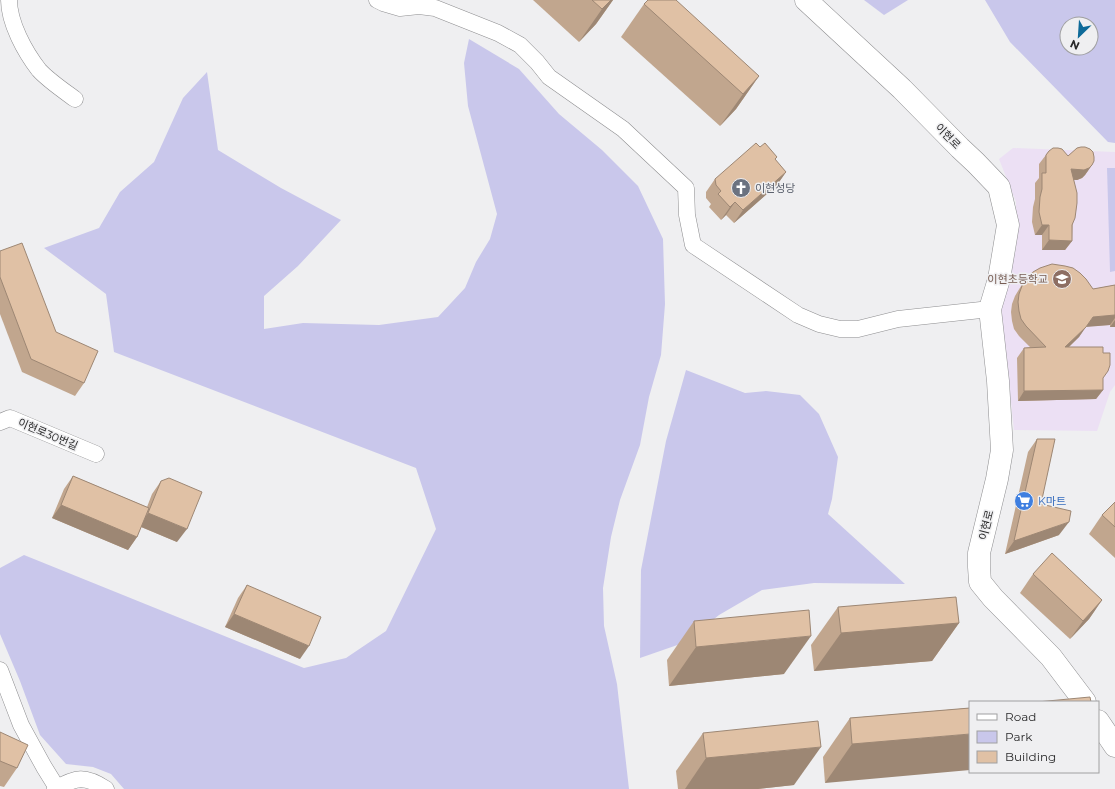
<svg xmlns="http://www.w3.org/2000/svg" width="1115" height="789" viewBox="0 0 1115 789" font-family="Montserrat,'Noto Sans KR',sans-serif">
	<rect width="100%" height="100%" fill="#efeff1"/>
	<polygon fill="#ece0f4" points="1013,148 1115,152 1115,385 1110,392 1097,431 1014,430 1001,310 1016,248 1016,202 999,159"/>
	<g fill="#c9c7eb" fill-rule="evenodd">
		<polygon points="864,0 908,0 884,15"/>
		<path d="M985 0H1115V143L1108 142 1010 42ZM1067 24H1091V48H1067Z"/>
		<polygon points="469,39 519,69 559,114 602,150 638,186 663,239 665,304 661,355 649,397 640,445 620,500 611,537 603,588 604,626 617,684 629,789 124,789 111,774 93,767 66,764 40,735 20,681 0,634 0,568 24,555 304,668 346,658 386,631 436,529 416,468 114,352 106,294 44,248 99,228 120,192 154,162 183,98 207,72 218,150 281,188 341,220 298,266 264,296 264,329 303,323 379,325 438,317 465,288 476,262 490,239 497,214 468,106 464,63"/>
		<polygon points="1107,168 1115,168 1115,271 1110,272"/>
		<polygon points="686,370 745,393 766,391 800,395 819,414 838,457 832,499 828,514 905,584 814,583 762,590 719,615 686,642 640,658 641,570 666,441"/>
	</g>
	<g fill="none" stroke-linecap="round" stroke-linejoin="round">
		<defs>
			<g id="street">
				<path d="M9 0C9 23 25 52 39 70 48 80 64 91 75 99"/>
				<polyline points="377,0 383,3 400,8 419,6 435,8 498,33 520,45 537,62 549,77 623,129 686,188 687,215 693,245 798,315 819,324 840,329 858,329 898,319 990,309"/>
				<polyline points="0,422 10,418 96,454"/>
				<polyline points="0,670 21,725 44,767 57,788"/>
				<path d="M55 789C76 777 85 775 106 789"/>
			</g>
			<g id="secondary">
				<polyline points="806,0 902,89 960,148 976,163 999,187 1008,225 999,279 990,309 998,381 1002,450 997,479 979,553 979,567 980,582 993,598 1051,657 1085,702"/>
				<polyline points="1098,721 1115,746"/>
			</g>
		</defs>
		<use href="#street" stroke="#8e8e90" stroke-width="17"/>
		<use href="#secondary" stroke="#8e8e90" stroke-width="23"/>
		<use href="#street" stroke="#fff" stroke-width="16"/>
		<use href="#secondary" stroke="#fff" stroke-width="22"/>
	</g>
	<g fill="#c1a68e">
		<polygon points="533,0 613,0 596,24 579,42"/>
		<polygon points="644,4 759,76 736,109 720,126 621,37"/>
		<polygon points="760,147 777,157 775,160 786,172 777,185 734,223 726,215 721,220 709,207 711,204 706,198 706,192 715,179"/>
		<polygon points="1049,151 1068,156 1092,165 1085,175 1082,178 1077,180 1074,180 1072,241 1065,250 1042,250 1042,235 1035,235 1032,222 1033,207 1035,199 1035,183 1039,178 1039,164"/>
		<polygon points="0,251 84,383 75,396 22,372 0,314"/>
		<polygon points="1026,278 1093,289 1115,285 1115,327 1110,327 1110,325 1086,326 1079,337 1069,347 1103,378 1103,390 1096,399 1018,401 1017,358 1024,348 1030,347 1019,336 1014,329 1012,321 1011,312 1012,304 1015,296"/>
		<polygon points="1037,439 1041,504 1059,535 1005,554 1028,452"/>
		<polygon points="73,476 147,507 152,494 161,481 177,542 141,527 137,537 128,550 52,518 64,489"/>
		<polygon points="1115,502 1115,558 1089,534 1102,515"/>
		<polygon points="1033,574 1102,600 1089,619 1070,639 1020,593"/>
		<polygon points="247,585 300,659 225,627 238,598"/>
		<polygon points="838,607 959,623 932,661 814,671 811,645"/>
		<polygon points="694,621 784,674 669,686 667,660"/>
		<polygon points="970,708 825,783 823,757 850,718"/>
		<polygon points="0,732 17,768 4,787 0,786"/>
		<polygon points="703,733 794,785 758,789 678,789 676,771"/>
	</g>
	<g fill="#9d8774">
		<polygon points="611,0 613,0 596,24 579,42 602,9"/>
		<polygon points="759,76 736,109 720,126 743,94"/>
		<polygon points="1092,165 1085,175 1082,178 1077,180 1065,179 1071,169"/>
		<polygon points="786,172 777,185 734,223 743,210"/>
		<polygon points="735,202 726,215 721,220 730,207"/>
		<polygon points="1042,225 1049,225 1042,235 1035,235"/>
		<polygon points="1049,240 1072,241 1065,250 1042,250"/>
		<polygon points="1115,315 1115,318 1110,325 1086,327 1093,317"/>
		<polygon points="1115,320 1115,327 1110,327"/>
		<polygon points="1086,327 1079,337 1058,357 1065,347"/>
		<polygon points="1103,390 1096,399 1018,401 1024,391"/>
		<polygon points="61,505 137,537 128,550 52,518"/>
		<polygon points="148,513 187,529 177,542 139,526"/>
		<polygon points="1069,522 1059,535 1005,554 1014,541"/>
		<polygon points="1102,600 1089,619 1070,639 1083,621"/>
		<polygon points="234,614 309,646 300,659 225,627"/>
		<polygon points="959,623 932,661 814,671 841,633"/>
		<polygon points="811,636 784,674 669,686 696,647"/>
		<polygon points="970,734 970,770 825,783 852,744"/>
		<polygon points="821,747 794,785 758,789 685,789 706,758"/>
	</g>
	<g fill="#e0c1a5" stroke="#9d8774">
		<polygon points="592,0 611,0 602,9"/>
		<polygon points="648,0 676,0 759,76 743,94 644,4"/>
		<polygon points="756,143 760,147 765,143 777,157 775,159 786,172 743,210 735,202 730,207 718,194 721,191 716,185 715,179"/>
		<polygon points="1081,147 1085,147 1090,149 1093,152 1094,157 1094,161 1092,165 1089,168 1084,170 1071,169 1077,193 1077,203 1075,218 1072,225 1072,241 1049,240 1049,225 1042,225 1039,212 1040,197 1042,189 1042,173 1046,173 1046,155 1049,151 1053,148 1058,148 1062,149 1068,156 1077,148"/>
		<polygon points="22,243 56,332 98,351 84,383 31,359 0,277 0,251"/>
		<polygon points="1052,264 1065,266 1073,268 1080,273 1086,279 1093,289 1115,285 1115,315 1093,317 1086,327 1065,347 1103,347 1103,353 1110,353 1110,365 1108,371 1103,378 1103,390 1024,391 1024,348 1046,347 1026,326 1021,319 1019,311 1018,302 1019,294 1022,286 1026,278 1033,272 1040,268"/>
		<polygon points="1037,439 1055,439 1041,504 1071,511 1069,522 1014,541"/>
		<polygon points="73,476 149,508 137,537 61,505"/>
		<polygon points="169,478 202,492 187,529 148,513 161,481"/>
		<polygon points="1115,502 1115,527 1102,515"/>
		<polygon points="1052,553 1102,600 1083,621 1033,574"/>
		<polygon points="247,585 321,617 309,646 234,614"/>
		<polygon points="956,597 959,623 841,633 838,607"/>
		<polygon points="809,610 811,636 696,647 694,621"/>
		<polygon points="1090,697 1091,702 1037,702"/>
		<polygon points="970,708 970,734 852,744 850,718"/>
		<polygon points="818,721 821,747 706,758 703,733"/>
		<polygon points="0,732 28,745 17,768 0,761"/>
	</g>
	<defs>
		<symbol id="church-disc" viewBox="-11 -11 22 22"><circle r="9.5" fill="#6b7280" stroke="#efeff1"/><path d="M-1.2-6h2.4v3.5h3.3v2.4h-3.3V6h-2.4V-.1h-3.3v-2.4h3.3Z" fill="#fff"/></symbol>
		<symbol id="school-disc" viewBox="-11 -11 22 22"><circle r="9.5" fill="#8d6e63" stroke="#efeff1"/><path d="M0-5L7-2L0 1L-7-2ZM-4 1L0 2.5L4 1V4Q0 6-4 4Z" fill="#fff"/></symbol>
		<symbol id="supermarket-disc" viewBox="-11 -11 22 22"><circle r="9.5" fill="#3f7fe0" stroke="#efeff1"/><path d="M-6-5.5h2.5l.6 2H6L4.5 2H-2.5L-4.4-4H-6ZM-1.5 3.2a1.3 1.3 0 1 0 .1 0ZM3 3.2a1.3 1.3 0 1 0 .1 0Z" fill="#fff"/></symbol>
	</defs>
	<g fill-rule="evenodd">
		<use href="#church-disc" x="730" y="177" width="22" height="22"/>
		<use href="#school-disc" x="1051" y="268" width="22" height="22"/>
		<use href="#supermarket-disc" x="1013" y="490" width="22" height="22"/>
	</g>
	<g text-anchor="middle" dominant-baseline="central" stroke-width="3" stroke-linejoin="round" paint-order="stroke">
		<g font-size="11" fill="#29292a" stroke="#efeff1">
			<text transform="translate(948 136) rotate(45)">이현로</text>
			<text transform="translate(48 434) rotate(23)">이현로30번길</text>
			<text transform="translate(986 525) rotate(-76)">이현로</text>
		</g>
		<g font-size="11" fill="#5b616d" stroke="#efeff1" text-anchor="start">
			<text x="755" y="188">이현성당</text>
		</g>
		<g font-size="11" fill="#785e54" stroke="#efeff1" text-anchor="end">
			<text x="1048" y="279">이현초등학교</text>
		</g>
		<g font-size="11" fill="#366cbe" stroke="#efeff1" text-anchor="start">
			<text x="1038" y="501">K마트</text>
		</g>
	</g>
	<rect x="969" y="701" width="130" height="72" fill="#efeff1" stroke="#a0a0a1"/>
	<rect x="977" y="714" width="20" height="6" fill="#ffffff" stroke="#a0a0a1"/>
	<text x="1005" y="721" font-size="12" fill="#29292a">Road</text>
	<rect x="977" y="731" width="20" height="12" fill="#c9c7eb" stroke="#a0a0a1"/>
	<text x="1005" y="741" font-size="12" fill="#29292a">Park</text>
	<rect x="977" y="751" width="20" height="12" fill="#e0c1a5" stroke="#a0a0a1"/>
	<text x="1005" y="761" font-size="12" fill="#29292a">Building</text>
	<g transform="translate(1079 36) rotate(205)"><circle r="19" fill="#efeff1" stroke="#a0a0a1"/>
	<path d="M0-3L7 15L0 10L-7 15Z" fill="#0e6a99"/>
	<text y="-6" font-size="11" font-weight="bold" text-anchor="middle" fill="#29292a">N</text>
	</g>
</svg>
